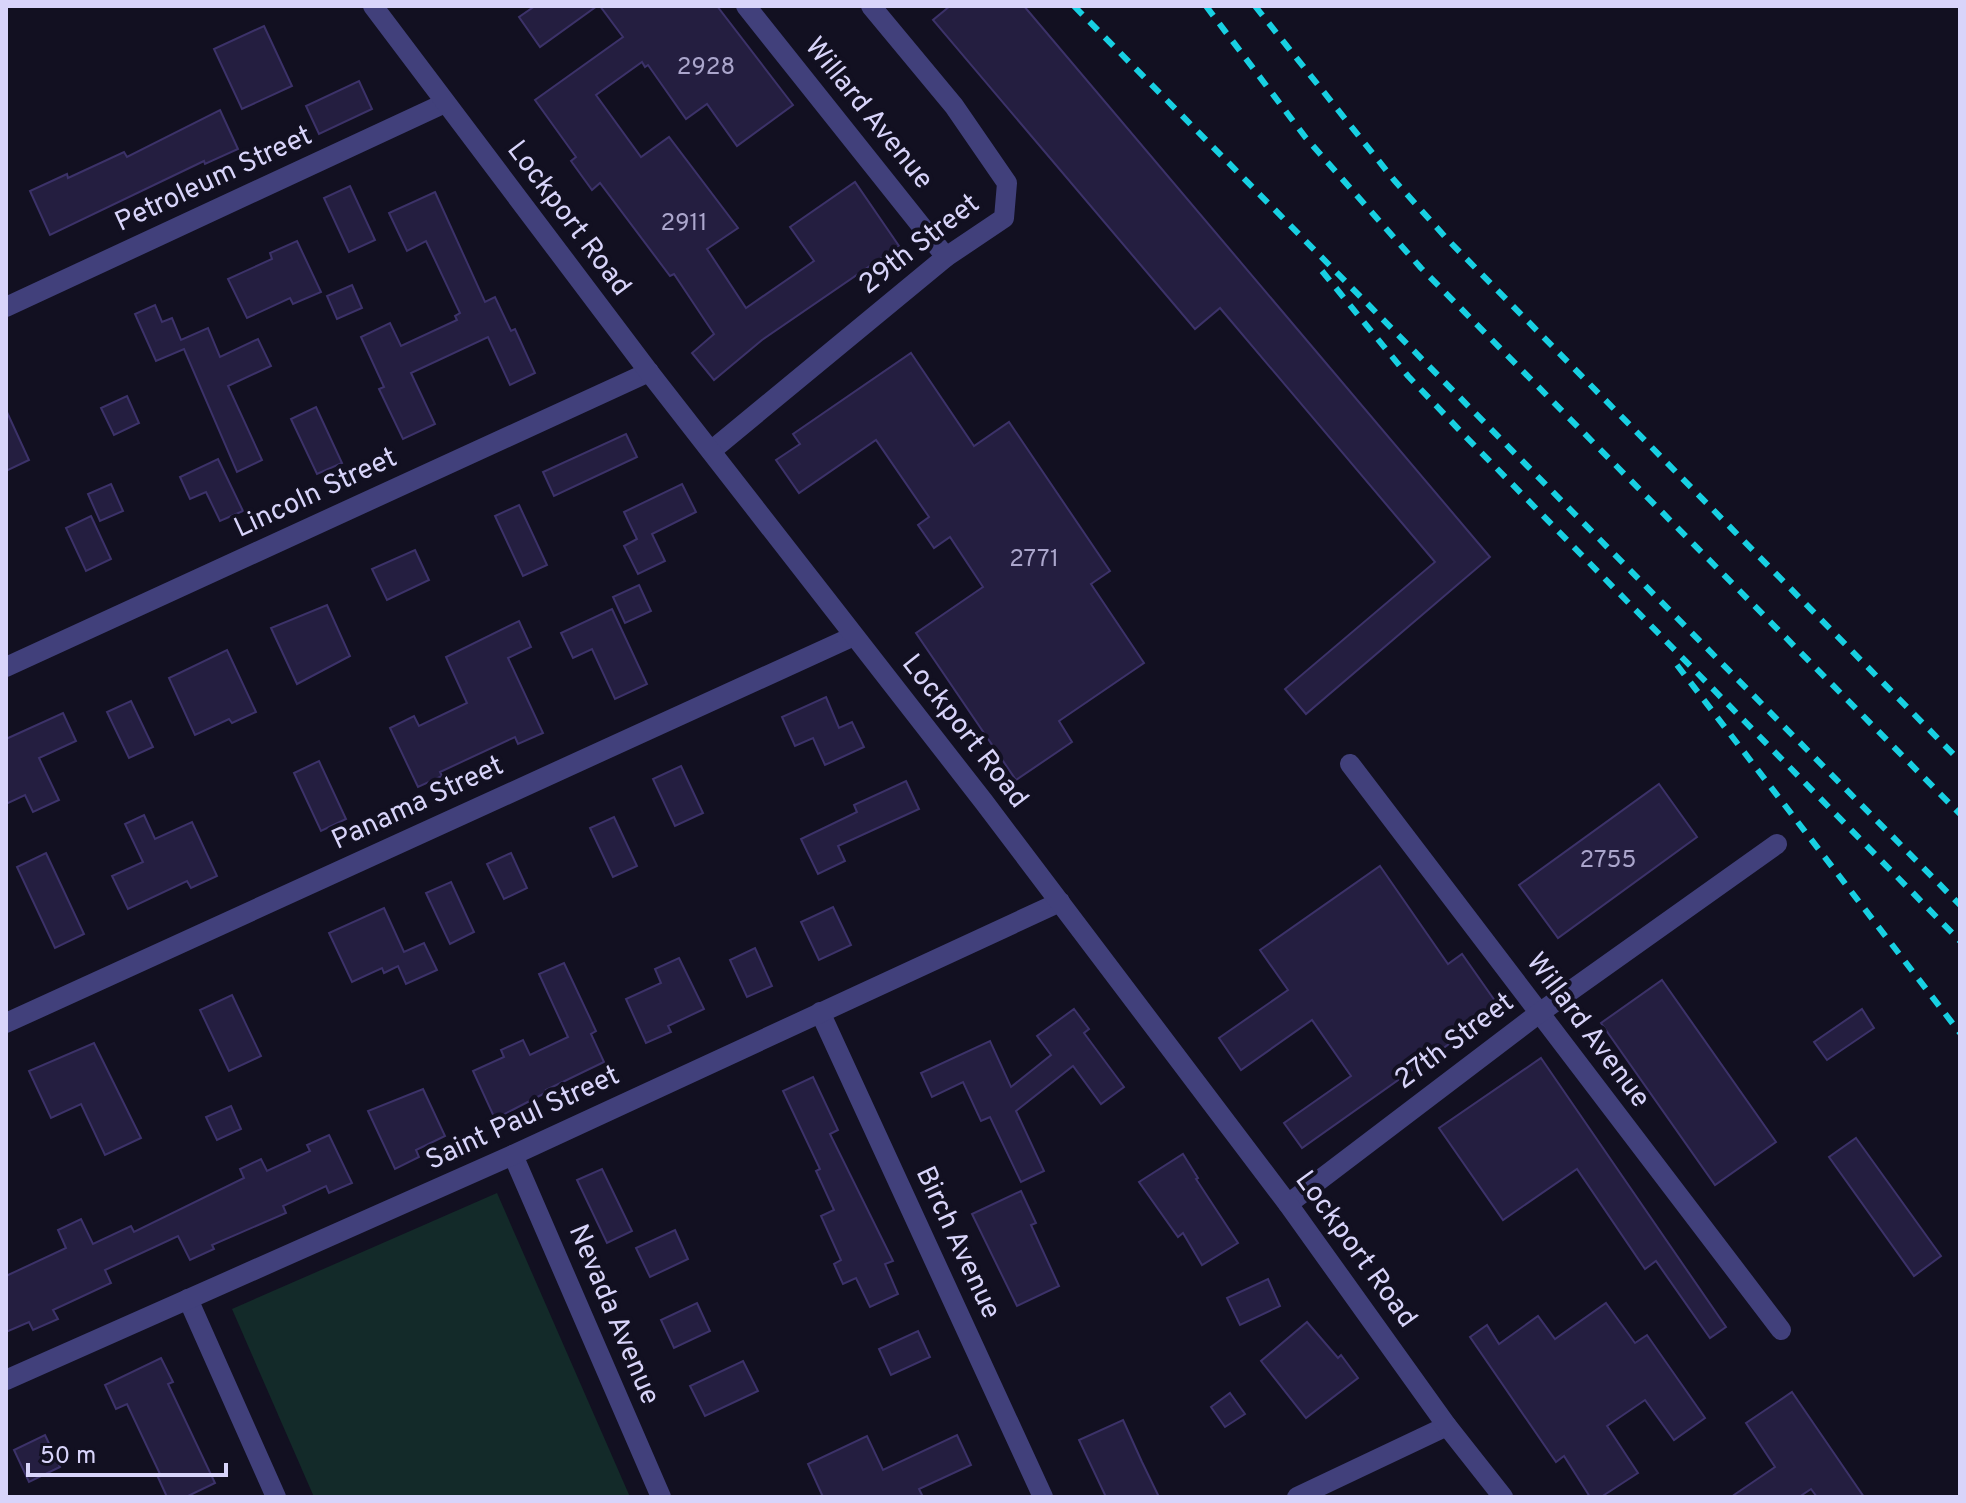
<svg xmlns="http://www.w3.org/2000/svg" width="1966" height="1503" viewBox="0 0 1966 1503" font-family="Overpass,sans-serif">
	<rect width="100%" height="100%" fill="#121021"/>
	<polygon fill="#132a29" points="497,1193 630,1497 314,1497 232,1309"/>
	<g fill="#241e40" stroke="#3c3269" stroke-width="2">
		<polygon points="535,6 597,6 540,47 519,17"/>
		<polygon points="600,6 717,6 793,105 737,146 707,104 686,119 648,65 645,67 642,62 596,95 641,157 669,137 738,228 707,249 746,308 814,261 790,227 855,182 899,246 762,340 714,380 692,353 714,334 674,274 670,276 600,183 592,190 571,161 576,157 535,100 623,37"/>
		<polygon points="950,6 1024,6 1490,557 1306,714 1285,689 1435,562 1220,308 1195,329 933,20"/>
		<polygon points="264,26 292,86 242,109 214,49"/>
		<polygon points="359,81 372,109 319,134 306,106"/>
		<polygon points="220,110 238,149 205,164 204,161 50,235 30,191 67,174 68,178 124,152 127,157"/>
		<polygon points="350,186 375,240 349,252 324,198"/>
		<polygon points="435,192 485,302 495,297 511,331 515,329 535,373 510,385 488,337 411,373 435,424 403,439 379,389 384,387 361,337 390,323 401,346 457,320 455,316 460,313 426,241 407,251 389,213"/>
		<polygon points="297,241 321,292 293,304 290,298 247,318 228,279 272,259 270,253"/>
		<polygon points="352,285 362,308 337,319 327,296"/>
		<polygon points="155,305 162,322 172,318 181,340 208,328 220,357 258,339 271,366 228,386 262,460 237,472 184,349 156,361 135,314"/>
		<polygon points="911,353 974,446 1009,422 1110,571 1091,584 1144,663 1059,721 1072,742 1016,780 916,633 983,587 950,537 934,548 918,525 929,517 876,440 799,493 776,460 800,444 793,434"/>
		<polygon points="127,396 139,423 114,435 101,408"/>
		<polygon points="316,407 342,463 317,474 291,419"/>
		<polygon points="6,410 29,460 6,471"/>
		<polygon points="626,434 637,457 554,496 543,472"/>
		<polygon points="218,459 243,511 220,521 206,492 190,499 180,477"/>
		<polygon points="111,484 123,511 100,521 88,494"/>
		<polygon points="682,484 696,512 652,534 665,561 638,574 624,546 637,539 624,512"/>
		<polygon points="519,505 547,565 523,576 495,516"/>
		<polygon points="91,516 111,559 86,571 66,528"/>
		<polygon points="415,550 429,580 387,600 372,569"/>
		<polygon points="639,585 651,611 625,623 613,597"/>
		<polygon points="327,605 350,656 297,684 271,628"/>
		<polygon points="612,609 647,684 615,699 592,649 573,658 561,633"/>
		<polygon points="519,621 531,647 508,658 543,733 518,744 515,737 440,772 442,776 418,787 390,728 414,716 419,726 467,703 446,657"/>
		<polygon points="227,650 256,712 232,723 229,719 195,735 169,678"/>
		<polygon points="826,697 839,728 852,722 864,747 825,765 813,738 795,746 782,717"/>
		<polygon points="131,701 153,747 129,758 107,712"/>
		<polygon points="63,713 76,741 39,758 59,800 33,812 25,795 6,804 6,739"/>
		<polygon points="319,761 346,819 321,831 294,773"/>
		<polygon points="681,766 703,813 675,826 653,779"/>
		<polygon points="906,781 919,809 838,846 845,861 818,874 801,839 857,812 854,805"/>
		<polygon points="1659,784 1697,837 1558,938 1519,885"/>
		<polygon points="144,815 155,839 192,822 217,876 191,888 187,881 128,909 112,876 143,862 125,824"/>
		<polygon points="614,817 637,866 613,877 590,828"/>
		<polygon points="46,853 84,934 55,948 17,867"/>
		<polygon points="511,853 527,888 504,899 487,864"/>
		<polygon points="1380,866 1448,964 1462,954 1500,1008 1302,1148 1284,1123 1351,1076 1312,1020 1241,1070 1219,1038 1288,990 1260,950"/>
		<polygon points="451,882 474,932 450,944 426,893"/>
		<polygon points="833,907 851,945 819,960 801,922"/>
		<polygon points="384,908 404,952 424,943 437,970 406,984 398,966 384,973 382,968 352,982 329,933"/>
		<polygon points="755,948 772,986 747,997 730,960"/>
		<polygon points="679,958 704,1009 668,1026 671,1032 646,1043 626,999 661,983 655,969"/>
		<polygon points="564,963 596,1031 591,1034 604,1062 546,1090 547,1092 495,1119 473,1071 504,1057 501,1050 523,1040 530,1055 568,1037 539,974"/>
		<polygon points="1662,980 1776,1142 1715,1185 1601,1023"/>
		<polygon points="232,995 261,1056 229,1071 200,1010"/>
		<polygon points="1074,1009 1089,1029 1084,1033 1124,1087 1101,1104 1073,1066 1016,1111 1044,1171 1021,1182 990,1117 981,1121 963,1082 932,1097 921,1073 990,1041 1011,1087 1051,1055 1037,1036"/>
		<polygon points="1862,1009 1874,1028 1827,1060 1814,1042"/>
		<polygon points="94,1043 141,1138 105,1155 81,1104 51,1118 29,1071"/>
		<polygon points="1541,1058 1726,1327 1710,1338 1656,1261 1645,1269 1577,1169 1503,1220 1439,1128"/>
		<polygon points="813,1077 838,1130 830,1134 893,1261 885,1264 898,1294 870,1307 856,1278 843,1284 834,1264 841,1260 821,1216 834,1210 816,1171 820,1169 783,1091"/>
		<polygon points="423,1089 445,1136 416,1150 419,1157 395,1169 368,1111"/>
		<polygon points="231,1106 241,1129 217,1140 206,1117"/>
		<polygon points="329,1135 352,1183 329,1193 326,1186 283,1206 286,1213 212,1245 214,1249 190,1260 178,1236 105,1270 111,1283 53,1310 58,1319 33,1330 29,1322 6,1332 6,1276 66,1248 58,1230 81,1219 93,1244 131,1226 134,1232 244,1178 240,1169 261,1159 267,1171 310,1151 307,1145"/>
		<polygon points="1856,1138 1941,1256 1914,1276 1829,1157"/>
		<polygon points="1183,1154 1198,1178 1196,1179 1238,1243 1202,1265 1183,1233 1178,1237 1139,1182"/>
		<polygon points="602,1169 632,1231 607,1243 577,1180"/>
		<polygon points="1021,1191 1036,1223 1031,1225 1059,1286 1017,1306 972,1214"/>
		<polygon points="675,1230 688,1259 650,1277 636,1248"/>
		<polygon points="1268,1279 1280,1306 1240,1325 1227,1298"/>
		<polygon points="697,1303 710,1331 674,1348 661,1320"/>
		<polygon points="1606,1303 1635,1343 1647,1335 1705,1418 1674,1440 1645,1400 1607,1426 1638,1473 1601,1497 1590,1497 1564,1456 1556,1462 1470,1337 1487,1325 1499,1344 1538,1316 1555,1339"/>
		<polygon points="1307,1322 1338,1358 1341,1355 1358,1378 1306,1418 1261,1361"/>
		<polygon points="918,1331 930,1357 891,1375 879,1349"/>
		<polygon points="161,1358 173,1382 168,1384 215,1483 186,1497 167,1497 157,1475 160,1474 127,1404 116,1409 105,1385"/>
		<polygon points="743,1361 758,1391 705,1416 690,1386"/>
		<polygon points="1792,1392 1864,1497 1817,1497 1811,1489 1799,1497 1731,1497 1775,1467 1746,1423"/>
		<polygon points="1230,1393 1245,1414 1225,1427 1211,1407"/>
		<polygon points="1123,1420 1142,1462 1159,1497 1106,1497 1079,1440"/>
		<polygon points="45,1435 60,1467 29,1482 14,1450"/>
		<polygon points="957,1435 971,1465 919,1489 923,1497 823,1497 808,1464 867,1436 883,1470"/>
	</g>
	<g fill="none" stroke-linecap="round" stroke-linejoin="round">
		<g stroke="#41407b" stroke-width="20">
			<polyline points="746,6 946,257"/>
			<polyline points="6,307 445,103"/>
			<polyline points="711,451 946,257 1004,218 1007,183 954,106 871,6"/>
			<polyline points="6,667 649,372"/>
			<polyline points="1350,764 1781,1330"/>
			<polyline points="820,1012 1043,1497"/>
			<polyline points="6,1023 854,636"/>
			<polyline points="513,1155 661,1497"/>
			<polyline points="1288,1204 1538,1014 1777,844"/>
			<polyline points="188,1299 276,1497"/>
			<polyline points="6,1380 513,1155 1060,902"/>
			<polyline points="1297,1497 1447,1426"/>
		</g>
		<polyline stroke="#41407b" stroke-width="20" points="373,6 649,372 984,802 1288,1204 1447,1426 1503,1497"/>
		<g stroke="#18d0e2" stroke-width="6" stroke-dasharray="12 10" stroke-linecap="butt">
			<polyline points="1074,6 1960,905"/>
			<polyline points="1206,6 1306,138 1421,268 1960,814"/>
			<polyline points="1255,6 1394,180 1448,240 1960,761"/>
			<polyline points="1322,271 1408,376 1466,437 1960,941"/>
			<polyline points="1677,665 1960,1033"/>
		</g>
	</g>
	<g text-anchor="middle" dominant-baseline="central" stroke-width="8" stroke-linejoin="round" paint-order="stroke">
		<g font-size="24" fill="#aba6cc">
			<text x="706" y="68">2928</text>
			<text x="684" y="224">2911</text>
			<text x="1034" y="560">2771</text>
			<text x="1608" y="861">2755</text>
		</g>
		<g font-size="28" fill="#d8d4fa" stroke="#121021">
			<text transform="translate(868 114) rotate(51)">Willard Avenue</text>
			<text transform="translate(214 180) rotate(-25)">Petroleum Street</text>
			<text transform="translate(568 219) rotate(53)">Lockport Road</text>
			<text transform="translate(920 245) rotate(-38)">29th Street</text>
			<text transform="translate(316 494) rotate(-25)">Lincoln Street</text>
			<text transform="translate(964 732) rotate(52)">Lockport Road</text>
			<text transform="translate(418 804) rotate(-25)">Panama Street</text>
			<text transform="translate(1587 1031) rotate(53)">Willard Avenue</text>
			<text transform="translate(1455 1042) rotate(-37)">27th Street</text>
			<text transform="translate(523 1119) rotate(-25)">Saint Paul Street</text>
			<text transform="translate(957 1243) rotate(65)">Birch Avenue</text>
			<text transform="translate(1355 1250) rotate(54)">Lockport Road</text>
			<text transform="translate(613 1315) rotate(67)">Nevada Avenue</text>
		</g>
	</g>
	<rect width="1966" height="1503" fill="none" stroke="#d8d4fa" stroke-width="16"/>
	<path d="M28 1463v12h198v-12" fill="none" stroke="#d8d4fa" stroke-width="4"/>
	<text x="40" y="1463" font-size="24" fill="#d8d4fa" stroke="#121021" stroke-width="6" paint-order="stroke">50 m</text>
</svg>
